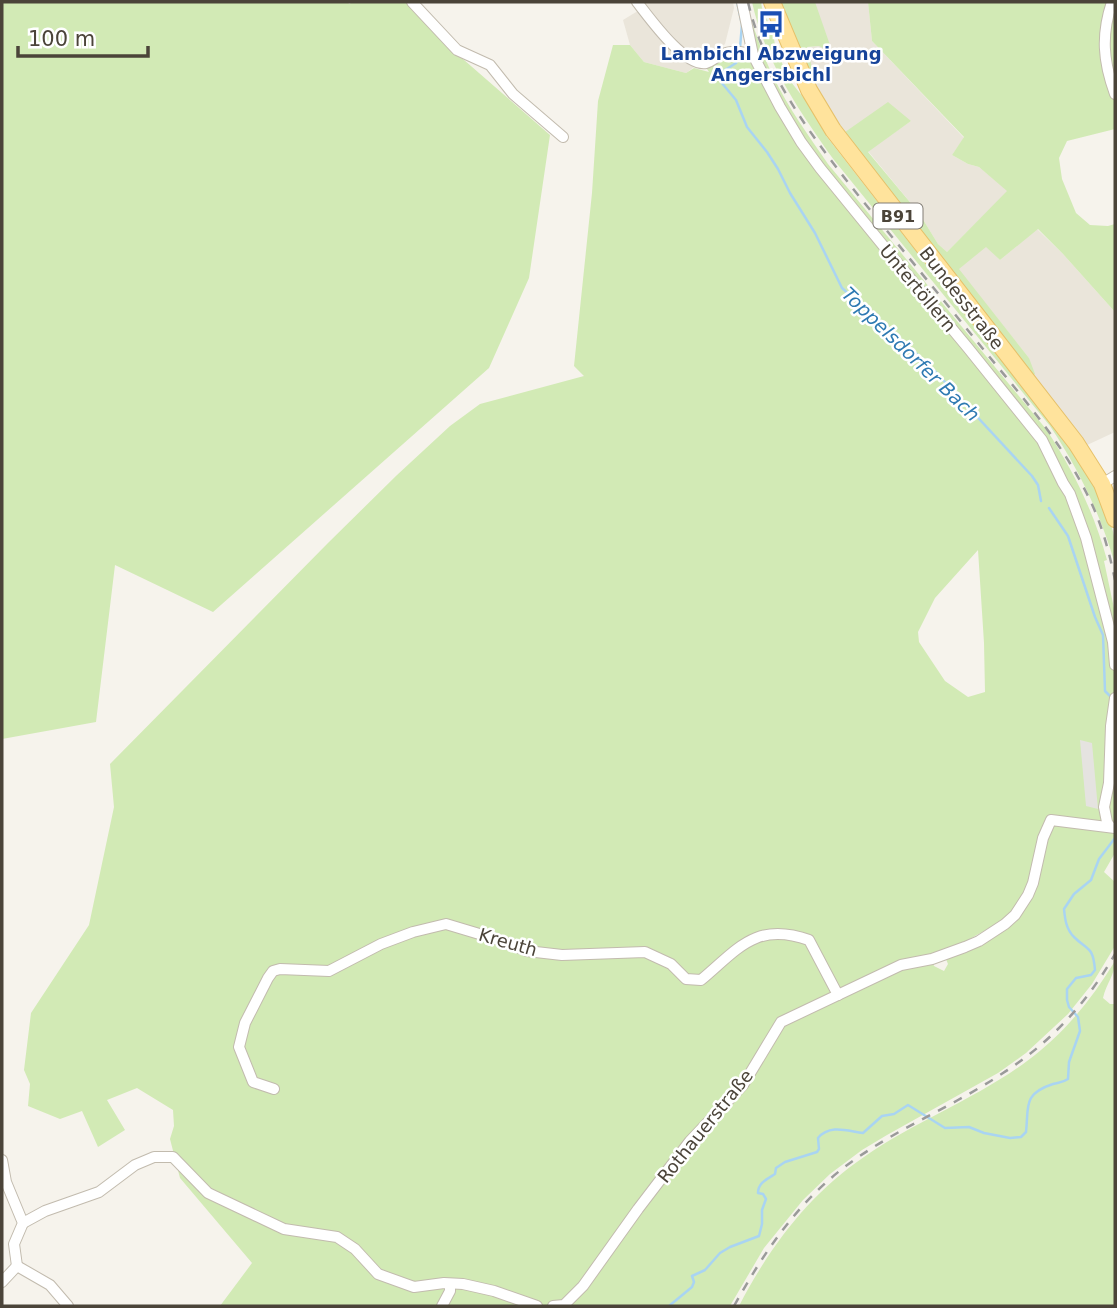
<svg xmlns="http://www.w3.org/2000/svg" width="1117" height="1308" viewBox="0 0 1117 1308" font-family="'DejaVu Sans',sans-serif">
	<rect width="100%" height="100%" fill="#f6f3ec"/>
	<g fill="#eae5da">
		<polygon points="643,2 733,2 734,8 725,44 686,73 644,62 630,45 623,20 646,6"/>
		<polygon points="815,2 868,2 872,41 964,138 952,155 968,164 979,167 1008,191 947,252 938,244 919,213 868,151 911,121 838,137 817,105 807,47 819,46"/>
		<polygon points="1037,229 1063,254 1115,312 1115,432 1085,446 1028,381 1029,358 958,269 986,246 1000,260"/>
	</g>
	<g fill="#d2eab5" fill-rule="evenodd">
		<polygon points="2,2 348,2 349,4 353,2 416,2 448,46 550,135 529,278 489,368 213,612 115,565 96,722 2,739"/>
		<path d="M752 2H761L762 8 773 33 775 45 784 68 791 82 807 102 827 137 1079 460C1095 484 1110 512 1115 541 1116 549 1115 557 1115 564 1100 513 1079 470 1050 426L834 160C799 111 765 61 752 2Z"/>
		<polygon points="772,2 815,2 831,48 827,50 819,46 807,47 815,81 817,105"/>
		<polygon points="868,2 1115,2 1115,129 1067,141 1059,158 1062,179 1076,213 1090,225 1108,226 1115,224 1115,312 1063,254 1038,229 1000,260 986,247 959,269 1029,358 1035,374 1028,381 838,137 888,102 911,121 868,152 919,213 938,244 947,252 1007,191 979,167 968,164 952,155 964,137 872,41"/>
		<path d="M751 20C758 39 764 58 773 76 788 108 809 136 828 164L1046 429C1073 470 1094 512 1107 560L1104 561 1115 613V853L1104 872 1115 882V946L1092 984 1068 1014 1026 1053 998 1073 887 1135 862 1150 830 1174 803 1200 764 1248 730 1306H220L252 1263 180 1178 170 1139 174 1126 173 1110 137 1088 107 1100 125 1130 98 1147 82 1111 60 1119 28 1106 30 1084 24 1070 31 1013 89 925 114 807 110 764 328 543 397 475 450 426 480 404 584 376 574 366 592 193 598 101 613 45H630L644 62 686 73 694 68 709 72 703 63 724 53 752 55ZM978 550 984 643 985 692 968 697 945 681 919 642 918 632 935 598ZM1036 887C1015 933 991 941 946 959L948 964 944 971 934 966 932 960 1000 922 1012 912 1025 892Z"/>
		<path d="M1115 961C1115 975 1106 984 1103 998L1110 1004H1115V1306H739C769 1248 809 1194 864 1157 920 1118 989 1094 1041 1050 1071 1025 1095 994 1115 961Z"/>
	</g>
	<polygon fill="#e5e3e0" points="1080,740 1092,743 1098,809 1086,806"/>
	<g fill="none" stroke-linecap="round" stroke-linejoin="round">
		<g stroke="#a9d4f2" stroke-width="2.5">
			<polyline points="737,2 742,24 740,48"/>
			<polyline points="738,57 736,63 722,72 721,82 736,100 747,127 767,152 778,169 790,193 815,233 842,288 931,367 1032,476 1038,485 1041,501"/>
			<polyline points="1049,508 1068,536 1095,617 1103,635 1105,691 1113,699"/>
			<path d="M669 1306 692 1287 694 1282 692 1276 705 1270 720 1253 730 1247 759 1236 762 1224V1210L766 1199 763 1194 758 1193C758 1183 767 1179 775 1174L776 1168 785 1162 817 1152 819 1149 818 1138C830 1124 847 1131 863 1133L882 1116 894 1114 908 1105 945 1128 969 1127 984 1133 1010 1138 1021 1137 1026 1132C1029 1107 1022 1094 1053 1084 1059 1082 1062 1083 1068 1079L1069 1062 1080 1031 1078 1017 1069 1007 1067 1000V989L1076 978 1091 975 1095 970C1093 946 1088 951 1074 937 1066 929 1065 919 1064 909L1074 894 1091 880 1099 859 1115 838"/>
		</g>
		<defs>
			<g id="street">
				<polyline points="412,2 457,50 490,65 513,94 563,137"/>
				<path d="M637 2C649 17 684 67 706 63 711 62 716 57 720 55 731 50 742 51 753 55"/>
				<polyline points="742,2 753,55 780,107 801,142 820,168 890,254 968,348 1042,440 1063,483 1070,494 1086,538 1113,642 1115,665"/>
				<path d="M1112 2C1101 35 1103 61 1115 94"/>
				<polyline points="1102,484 1115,476"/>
				<polyline points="1110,827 1107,822 1104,807 1109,783 1111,726 1115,698"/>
				<path d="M274 1089 253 1082 239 1047 245 1023 268 978 273 971 280 969 329 971 381 944 413 932 446 924 496 939 527 951 562 955 645 952 671 964 686 979 701 980C738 949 756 921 809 940L838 995"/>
				<polyline points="2,1160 6,1182 23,1223 14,1244 17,1266"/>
				<polyline points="23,1223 45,1211 99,1192 135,1165 154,1157 173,1157 208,1193 284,1229 337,1237 355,1249 378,1274 414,1287 444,1283 463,1284 494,1291 537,1306"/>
				<polyline points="17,1266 50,1285 68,1306"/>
				<polyline points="2,1282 17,1266"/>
				<polyline points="442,1306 450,1291 450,1284"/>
				<polyline points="553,1306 564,1305 583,1286 638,1209 690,1141 743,1085 781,1022 901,965 932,959 965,947 979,941 1005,924 1015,915 1028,895 1033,883 1043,838 1051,820 1115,828"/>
			</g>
			<polyline id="primary" points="772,2 809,90 833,130 1076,443 1102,484 1115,519"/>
		</defs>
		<use href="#street" stroke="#c2bbae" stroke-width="12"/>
		<use href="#primary" stroke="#e6c16a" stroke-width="18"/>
		<use href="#street" stroke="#fff" stroke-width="10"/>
		<use href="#primary" stroke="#ffe39c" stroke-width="16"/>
		<g stroke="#9a9a9a" stroke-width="2.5" stroke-dasharray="9 9" stroke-linecap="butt">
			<path d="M748 2C765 75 812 137 858 195 897 243 936 291 975 339 1015 389 1059 437 1087 494 1101 521 1109 551 1115 580"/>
			<path d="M734 1306C763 1254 795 1206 842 1169 892 1130 951 1108 1003 1073 1050 1043 1087 1003 1115 954"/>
		</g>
	</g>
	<defs>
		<symbol id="bus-bare" viewBox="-9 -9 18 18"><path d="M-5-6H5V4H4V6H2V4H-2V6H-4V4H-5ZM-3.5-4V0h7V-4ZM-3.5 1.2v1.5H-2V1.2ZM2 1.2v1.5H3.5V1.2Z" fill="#1a4fb4" stroke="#fff" stroke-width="2.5" paint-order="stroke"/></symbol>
	</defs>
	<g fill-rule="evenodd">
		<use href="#bus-bare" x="752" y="5" width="38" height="38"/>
	</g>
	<g text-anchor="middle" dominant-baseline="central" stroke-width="5" stroke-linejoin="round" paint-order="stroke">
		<rect fill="#fff" stroke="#817c74" stroke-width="2" x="873.5" y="203.5" width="49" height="25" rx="5"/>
		<g font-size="16" font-weight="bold" fill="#4b4439">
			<text x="898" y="216">B91</text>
		</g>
		<g font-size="18" font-weight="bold" fill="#164399" stroke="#fff">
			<text x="771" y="53">Lambichl Abzweigung<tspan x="771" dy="21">Angersbichl</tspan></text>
		</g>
		<g font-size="18" fill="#4b4439" stroke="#fff">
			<text transform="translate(918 288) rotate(50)">Untertöllern</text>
			<text transform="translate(962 298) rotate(52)">Bundesstraße</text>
			<text transform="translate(508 942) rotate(16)">Kreuth</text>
			<text transform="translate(705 1126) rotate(-51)">Rothauerstraße</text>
		</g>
		<g font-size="19" font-style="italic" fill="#2e7ab2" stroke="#fff">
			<text transform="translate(911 354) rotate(44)">Toppelsdorfer Bach</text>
		</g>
	</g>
	<rect width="1117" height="1308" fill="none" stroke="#4b4439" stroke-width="7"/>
	<path d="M18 46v10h130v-10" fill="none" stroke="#4b4439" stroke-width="3.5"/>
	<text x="28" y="46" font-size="21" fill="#4b4439" stroke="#ffffff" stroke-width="5" paint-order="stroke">100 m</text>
</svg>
